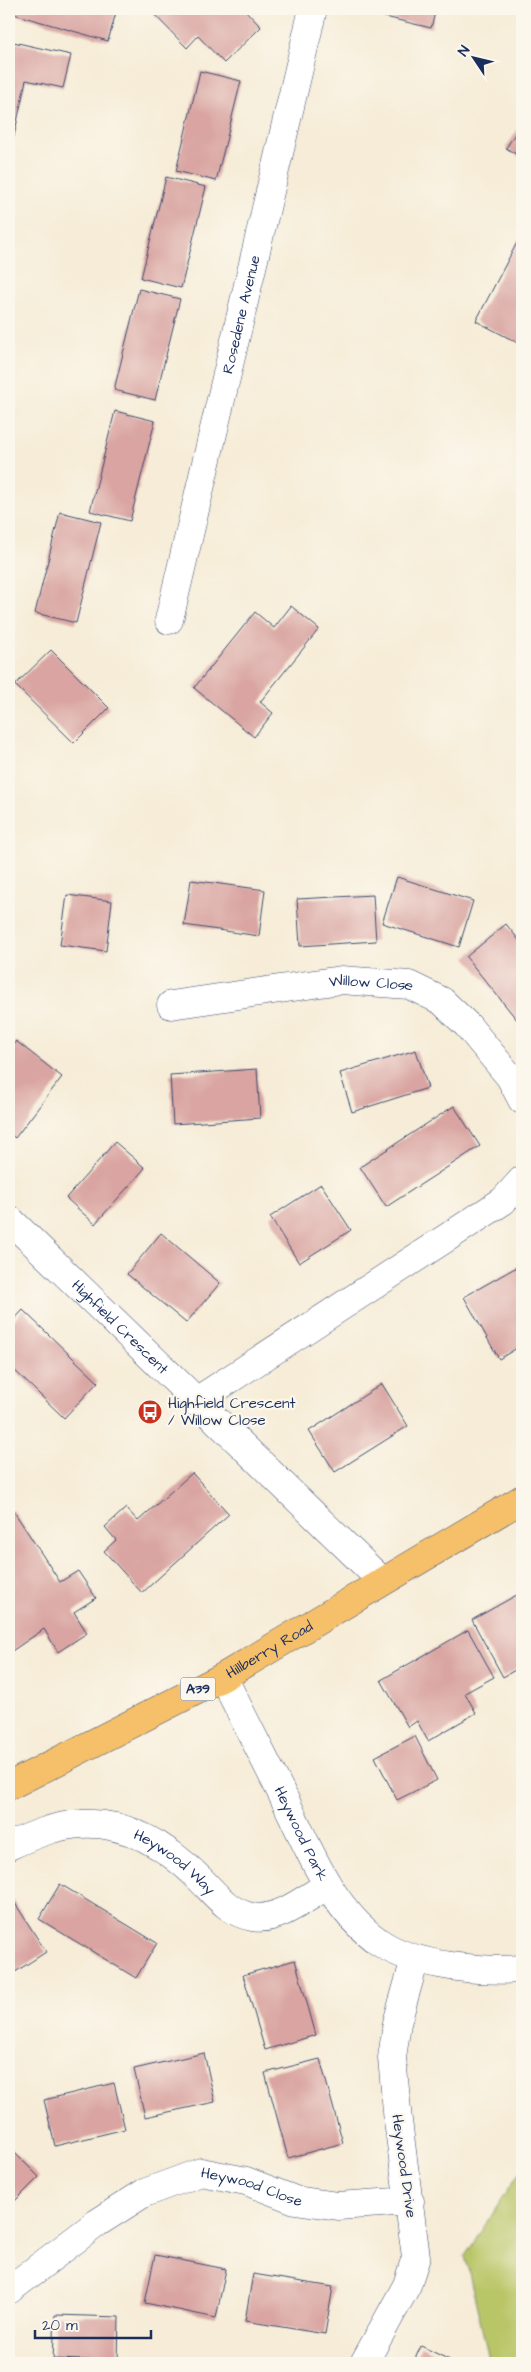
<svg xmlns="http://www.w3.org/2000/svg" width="531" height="2372" viewBox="0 0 531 2372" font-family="'Architects Daughter',sans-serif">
	<rect width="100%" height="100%" fill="#fbf7ec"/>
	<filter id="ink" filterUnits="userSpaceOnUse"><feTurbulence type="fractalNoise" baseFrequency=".02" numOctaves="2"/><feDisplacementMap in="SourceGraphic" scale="10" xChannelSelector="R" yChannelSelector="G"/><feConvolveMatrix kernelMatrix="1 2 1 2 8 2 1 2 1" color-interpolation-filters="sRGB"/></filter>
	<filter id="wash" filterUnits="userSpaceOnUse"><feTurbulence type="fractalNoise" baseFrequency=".0096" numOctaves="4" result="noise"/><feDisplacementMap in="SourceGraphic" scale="20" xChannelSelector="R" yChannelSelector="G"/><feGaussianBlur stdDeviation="1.12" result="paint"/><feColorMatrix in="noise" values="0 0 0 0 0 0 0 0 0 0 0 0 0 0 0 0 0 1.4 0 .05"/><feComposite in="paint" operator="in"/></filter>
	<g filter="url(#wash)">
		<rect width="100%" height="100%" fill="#f6ecd7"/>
		<polygon fill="#b9c668" stroke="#6a7a63" points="519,2173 522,2176 522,2363 490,2363 465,2256"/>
		<g id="blocks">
			<g fill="#d9a4a1">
				<polygon points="11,9 117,9 108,41 10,13"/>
				<polygon points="149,9 244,9 261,27 224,63 198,36 187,48"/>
				<polygon points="383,9 436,9 431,28 381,16"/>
				<polygon points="9,41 71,55 63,88 26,80 11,150 9,149"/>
				<polygon points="200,71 241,81 216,181 176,171"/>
				<polygon points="522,123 522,158 506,148"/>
				<polygon points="166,177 206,187 181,288 141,278"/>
				<polygon points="522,233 522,345 476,321"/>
				<polygon points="139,289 180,299 155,400 114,390"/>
				<polygon points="115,411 155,421 130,521 90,511"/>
				<polygon points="60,512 101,522 76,623 35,613"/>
				<polygon points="291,606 319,629 260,702 273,713 254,737 194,688 255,612 274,628"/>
				<polygon points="51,650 109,708 74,743 15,685"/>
				<polygon points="397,877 473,901 459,947 382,923"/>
				<polygon points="191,880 265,890 259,936 184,925"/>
				<polygon points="67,895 112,901 106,951 60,945"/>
				<polygon points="373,895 376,941 300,946 297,899"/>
				<polygon points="506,924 522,944 522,1026 466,957"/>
				<polygon points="16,1041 62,1077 15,1138 9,1133 9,1050"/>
				<polygon points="416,1050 428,1088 352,1112 340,1073"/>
				<polygon points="257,1069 260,1118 173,1124 170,1075"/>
				<polygon points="454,1106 480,1146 386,1207 360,1167"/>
				<polygon points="115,1142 145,1168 95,1224 66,1198"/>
				<polygon points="321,1184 351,1230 299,1263 270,1217"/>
				<polygon points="161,1233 220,1283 186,1323 127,1274"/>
				<polygon points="522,1264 522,1345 499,1359 464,1297"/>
				<polygon points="23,1310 98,1382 64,1418 9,1365 9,1325"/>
				<polygon points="382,1384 408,1426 335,1472 309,1431"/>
				<polygon points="192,1473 229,1514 142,1593 104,1551 116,1540 105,1527 126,1508 138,1521"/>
				<polygon points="13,1510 60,1582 78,1571 96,1598 74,1612 87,1633 58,1652 44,1629 9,1653 9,1513"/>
				<polygon points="522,1592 522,1666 503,1677 472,1620"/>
				<polygon points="468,1630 494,1677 465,1693 476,1713 428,1741 417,1721 408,1727 381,1680"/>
				<polygon points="415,1736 437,1780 397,1800 375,1757"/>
				<polygon points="60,1884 157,1943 136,1978 39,1919"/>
				<polygon points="13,1900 46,1952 9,1976 9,1903"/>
				<polygon points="295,1960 316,2035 265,2050 243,1975"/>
				<polygon points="204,2053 215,2102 145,2117 134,2069"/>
				<polygon points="320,2059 343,2143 288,2158 265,2073"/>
				<polygon points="114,2083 125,2129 55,2146 44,2100"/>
				<polygon points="9,2147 39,2177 9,2207"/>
				<polygon points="155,2255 226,2269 216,2318 145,2303"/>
				<polygon points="253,2274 333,2287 325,2334 245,2321"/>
				<polygon points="55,2315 119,2317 118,2361 53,2359"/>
				<polygon points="421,2346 456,2363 413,2363"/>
			</g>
		</g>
	</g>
	<g filter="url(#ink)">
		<use href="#blocks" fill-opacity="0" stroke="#3c4b70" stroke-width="1"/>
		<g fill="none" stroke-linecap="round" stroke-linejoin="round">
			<defs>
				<g id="street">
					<path id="s1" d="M169 620 313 9"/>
					<path id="s2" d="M171 1005 341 980 409 985 442 1001 468 1026 510 1077 522 1100"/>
					<path id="s3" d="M9 1219 382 1581"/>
					<polyline points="195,1402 503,1201 522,1180"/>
					<path id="s4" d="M223 1677C244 1719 265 1760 286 1802 310 1852 332 1909 379 1942 413 1966 482 1972 522 1969"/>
					<path id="s5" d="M9 1846C31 1836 56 1825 81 1824 128 1821 169 1848 201 1880 216 1895 229 1913 252 1917 278 1922 305 1898 327 1886"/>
					<path id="s6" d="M9 2290 97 2223 144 2193 201 2172 246 2181 295 2200 338 2206 410 2201"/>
					<polyline points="364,2363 407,2285 416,2257 398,2121 392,2058 397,2023 415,1959"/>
				</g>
				<g id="highway">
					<path id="s7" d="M9 1786 223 1677 522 1499"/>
				</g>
			</defs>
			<use href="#street" stroke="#3c4b70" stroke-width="29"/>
			<use href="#highway" stroke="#3c4b70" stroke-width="29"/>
			<use href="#street" stroke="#fff" stroke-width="28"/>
			<use href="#highway" stroke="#f6c06b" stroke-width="28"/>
		</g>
	</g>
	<defs>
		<symbol id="bus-disc" viewBox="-11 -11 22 22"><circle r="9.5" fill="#c8321e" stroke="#fbf7ec"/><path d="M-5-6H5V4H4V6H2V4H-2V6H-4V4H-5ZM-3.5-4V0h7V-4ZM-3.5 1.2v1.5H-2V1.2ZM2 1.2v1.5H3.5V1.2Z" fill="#fff"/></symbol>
	</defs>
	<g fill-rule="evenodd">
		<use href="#bus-disc" x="136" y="1398" width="28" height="28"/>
	</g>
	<g text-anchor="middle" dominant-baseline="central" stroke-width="4.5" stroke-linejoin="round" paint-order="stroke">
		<rect fill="#fbf7ec" stroke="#5e6b89" stroke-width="1" x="180.5" y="1677.5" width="35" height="23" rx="4"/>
		<g font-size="14" font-weight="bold" fill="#1b2f5e">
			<text x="198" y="1689">A39</text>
		</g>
		<g font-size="15" fill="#1b2f5e" stroke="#fbf7ec">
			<text stroke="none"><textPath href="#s1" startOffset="314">Rosedene Avenue</textPath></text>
			<text stroke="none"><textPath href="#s2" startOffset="202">Willow Close</textPath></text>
			<text stroke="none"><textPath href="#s3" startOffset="155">Highfield Crescent</textPath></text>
			<text stroke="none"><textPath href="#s7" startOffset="294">Hillberry Road</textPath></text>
			<text stroke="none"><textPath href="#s4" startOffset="175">Heywood Park</textPath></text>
			<text stroke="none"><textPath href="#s5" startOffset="180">Heywood Way</textPath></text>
			<text transform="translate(404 2166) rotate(82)">Heywood Drive</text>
			<text stroke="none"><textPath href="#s6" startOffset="280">Heywood Close</textPath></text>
		</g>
		<g font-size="15" fill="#1b2f5e" stroke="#fbf7ec" text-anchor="start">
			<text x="168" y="1403">Highfield Crescent<tspan x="168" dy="17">/ Willow Close</tspan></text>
		</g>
	</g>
	<rect width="531" height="2372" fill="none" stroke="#fbf7ec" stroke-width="30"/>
	<g transform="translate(474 58) rotate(305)" stroke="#fbf7ec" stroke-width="4" paint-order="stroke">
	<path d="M0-4L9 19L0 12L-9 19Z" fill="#1b2f5e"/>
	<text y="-8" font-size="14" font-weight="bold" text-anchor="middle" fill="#1b2f5e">N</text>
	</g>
	<path d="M35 2330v8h116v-8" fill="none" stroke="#1b2f5e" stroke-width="2.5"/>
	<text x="42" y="2330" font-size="15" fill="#1b2f5e" stroke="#fbf7ec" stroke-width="4" paint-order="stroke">20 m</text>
</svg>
